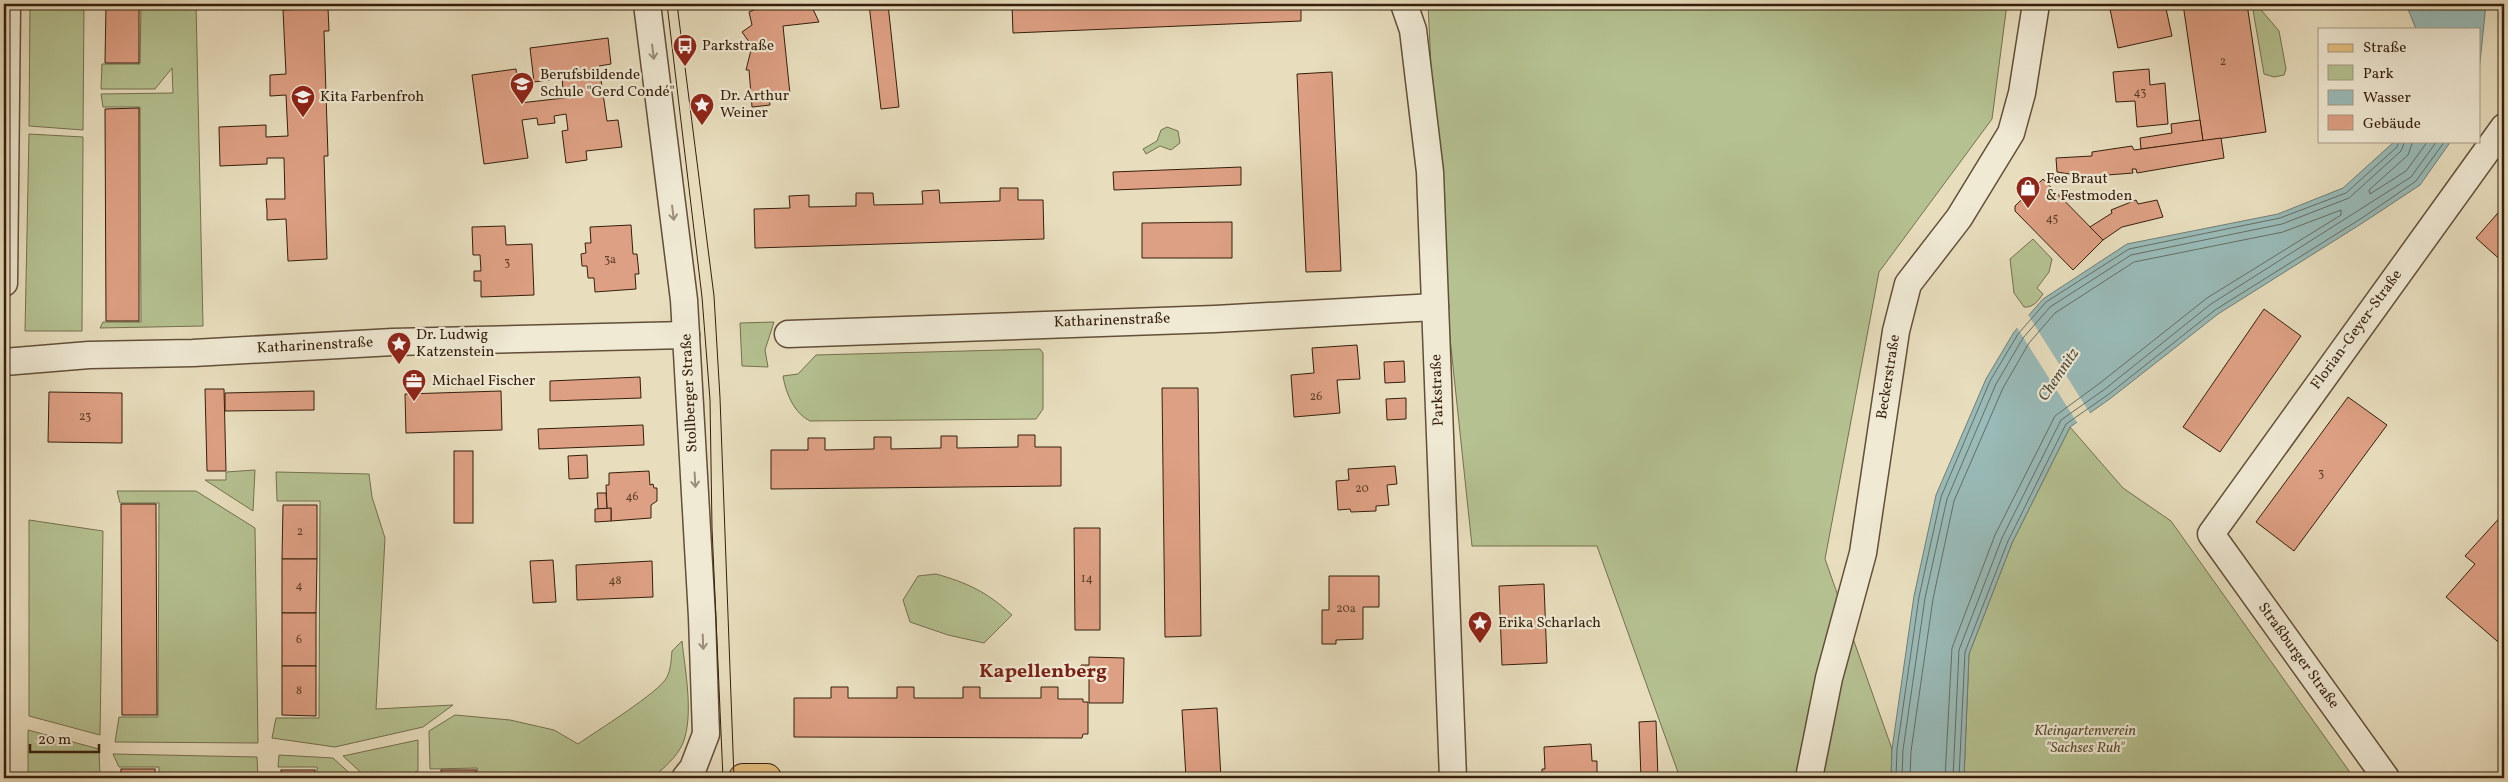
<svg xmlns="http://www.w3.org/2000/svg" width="2508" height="782" viewBox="0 0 2508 782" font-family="Vollkorn,serif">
	<rect width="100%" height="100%" fill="#e8debe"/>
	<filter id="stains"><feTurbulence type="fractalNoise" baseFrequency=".004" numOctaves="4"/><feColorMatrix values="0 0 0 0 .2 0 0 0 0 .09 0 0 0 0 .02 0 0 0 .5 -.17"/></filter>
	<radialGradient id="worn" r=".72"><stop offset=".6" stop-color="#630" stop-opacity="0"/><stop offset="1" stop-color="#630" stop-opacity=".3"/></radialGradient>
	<g fill="#b5c191" stroke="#75704e">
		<polygon points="30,4 84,4 83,130 29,126"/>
		<polygon points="141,4 196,4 203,326 100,328 103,322 141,322 140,107 103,107 101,94 173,93 172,68 155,89 101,89 102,64 140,64"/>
		<polygon points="1428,4 2007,4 1992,119 1879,272 1825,559 1892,749 1891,778 1680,778 1597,546 1472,546 1439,234"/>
		<polygon points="2252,4 2256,4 2279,31 2286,69 2284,75 2274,77 2264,74"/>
		<polygon points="1167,127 1178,131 1180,143 1171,150 1160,146 1146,154 1143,149 1157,141 1161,130"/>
		<polygon points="29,134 83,137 82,331 25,331"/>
		<path d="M2033 239 2052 259 2049 272 2037 288 2043 294C2038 301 2033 308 2024 307L2014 293 2010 259Z"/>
		<polygon points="774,322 765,350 768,367 742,366 740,323"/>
		<path d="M1040 349 1043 353V409L1036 419 810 421C794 413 786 394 783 376L798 374 816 355Z"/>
		<polygon points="2070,427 2123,488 2171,521 2354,778 1964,778 1969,654 2012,543"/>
		<polygon points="255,470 253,511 205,480 226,480 226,472"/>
		<polygon points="276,472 369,474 372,497 385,538 376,709 453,705 423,727 335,747 272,738 276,718 319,718 320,501 277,501"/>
		<polygon points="117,491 196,491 255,528 258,743 115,742 119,717 158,717 159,503 120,503"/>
		<polygon points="29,520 103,531 100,735 29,716"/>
		<path d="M936 574C968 583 987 592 1012 615L984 643 948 635 910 622 903 600 918 576Z"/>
		<path d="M682 641C685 670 694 715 683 743 677 757 664 768 652 778H478L477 768 430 769 429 731 455 715 510 720 554 730 578 744C595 732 660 692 667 677 671 669 671 660 672 651Z"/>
		<polygon points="28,730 99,749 100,778 28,778"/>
		<polygon points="418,740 418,771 413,773 413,778 367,778 343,756"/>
		<polygon points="113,754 257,757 258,778 159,778 159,767 119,767"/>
		<polygon points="279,755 333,758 355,778 317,778 317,767 278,767"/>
	</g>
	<g fill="#99bbb9" stroke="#717d73">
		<polygon points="2406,4 2486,4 2479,72 2479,29 2416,29"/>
		<polygon points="2395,141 2451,141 2420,185 2364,222 2218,314 2111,398 2070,427 2012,543 1969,654 1964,778 1891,778 1892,749 1914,596 1936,495 1986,379 2014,332 2043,299 2127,244 2278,214 2343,188"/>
	</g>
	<polygon fill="#e8debe" points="2027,313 2091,415 2078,424 2016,326"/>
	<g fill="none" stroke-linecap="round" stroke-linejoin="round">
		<g stroke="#676d62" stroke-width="1">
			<polyline points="2413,141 2408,155 2369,190 2370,194 2406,171 2428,141"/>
			<polyline points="1896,778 1897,749 1919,597 1941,497 1990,381 2018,334 2046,302 2129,249 2280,218 2346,193 2397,147 2399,141"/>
			<polyline points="1902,778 1903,750 1925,598 1947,499 1996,384 2023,338 2050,307 2131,255 2282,224 2349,198 2401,151 2405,141"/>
			<polyline points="1910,778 1911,751 1933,599 1954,501 2003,388 2029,343 2055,313 2134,262 2283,232 2341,210 2341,215 2207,298 2100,383 2055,416 1995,535 1952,648 1945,778"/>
			<polyline points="1953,778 1959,650 2002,538 2061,420 2105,389 2211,304 2411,177 2437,141"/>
			<polyline points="1959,778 1965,652 2008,541 2066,424 2109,394 2215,310 2362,218 2416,181 2445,141"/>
		</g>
	</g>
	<g fill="#dea084" stroke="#351f0b">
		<polygon points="106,4 139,4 139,63 105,63"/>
		<polygon points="768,4 818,4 819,6 812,7 819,22 783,26 790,94 769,97 770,105 752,107 749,70 746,70 752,46 742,32 752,25 749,12"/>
		<polygon points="869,4 888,4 899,107 881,109"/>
		<polygon points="1012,4 1301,4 1301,21 1013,33"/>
		<polygon points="2109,4 2165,4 2172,36 2118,48"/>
		<polygon points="2183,4 2247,4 2266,132 2203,141"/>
		<polygon points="328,8 329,31 324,31 328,156 324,156 327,259 288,261 286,219 267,220 267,210 266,199 285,199 284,158 267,158 267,164 220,166 219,127 266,125 266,137 288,136 286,95 270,96 270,75 286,74 283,10"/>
		<polygon points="608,38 611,64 599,66 607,121 618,120 622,147 586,151 587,160 566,163 562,131 568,130 566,114 554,116 555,123 538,125 537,118 522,120 528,158 484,164 472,75 516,69 520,103 564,98 562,78 534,82 530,48"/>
		<polygon points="2149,69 2150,85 2165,83 2168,124 2137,127 2135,101 2116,102 2113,72"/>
		<polygon points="1332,72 1341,271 1306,272 1297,74"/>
		<polygon points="139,108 139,321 106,321 105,109"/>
		<polygon points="2200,120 2203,141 2141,149 2140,138 2172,133 2171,124"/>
		<polygon points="2221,138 2224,158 2137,173 2136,169 2132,169 2133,173 2095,176 2096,178 2057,172 2056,158 2092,156 2092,152 2132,146 2134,150"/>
		<polygon points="1241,167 1241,185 1114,190 1113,172"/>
		<polygon points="2043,179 2103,240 2073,270 2015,211 2015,206"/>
		<polygon points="1000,188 1018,188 1018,200 1043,200 1044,239 755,248 754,209 790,208 789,196 809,195 809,207 856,206 856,193 873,193 874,205 923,204 922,191 939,190 940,203 1000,201"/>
		<polygon points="2136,200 2138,204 2157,200 2163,217 2122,227 2103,240 2090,227 2112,213 2111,210"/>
		<polygon points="2504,206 2504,263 2476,238"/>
		<polygon points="1232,222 1232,258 1142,258 1142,223"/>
		<polygon points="631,225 633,254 637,254 639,274 635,274 636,289 595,292 594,278 588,278 587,266 582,266 581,254 586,253 585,243 591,243 590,227"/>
		<polygon points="505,226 506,245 532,244 534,295 481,297 481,281 474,281 474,271 481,271 480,255 473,255 472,227"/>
		<polygon points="2264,309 2301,336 2220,452 2183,427"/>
		<polygon points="1357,345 1360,379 1337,380 1340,413 1294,417 1291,375 1314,373 1312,348"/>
		<polygon points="1404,361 1405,382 1385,383 1384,362"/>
		<polygon points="640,377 641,398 550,401 550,381"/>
		<polygon points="1162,388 1198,388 1201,636 1165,637"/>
		<polygon points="205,389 224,389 226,471 207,471"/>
		<polygon points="314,391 314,410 225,411 225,393"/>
		<polygon points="501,391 502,430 406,433 405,394"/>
		<polygon points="49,392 122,393 122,443 48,442"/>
		<polygon points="2348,397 2387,425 2294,551 2256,522"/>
		<polygon points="1406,398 1406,419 1387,420 1386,399"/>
		<polygon points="643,425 644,445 539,449 538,429"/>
		<polygon points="1018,435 1035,435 1035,447 1061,447 1061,486 771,489 771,450 808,450 808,438 825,438 825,450 874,449 874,437 891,437 891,449 941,448 941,436 957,436 957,448 1018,447"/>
		<rect x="454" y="451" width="19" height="72"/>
		<polygon points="587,455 588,478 569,479 568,456"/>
		<polygon points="1395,466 1397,484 1387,485 1389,505 1376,506 1376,511 1351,512 1350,509 1338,510 1336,481 1349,480 1348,469"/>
		<polygon points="649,471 650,485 653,484 654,488 657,488 657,501 651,505 651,518 611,521 611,508 607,509 606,485 609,485 609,473"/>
		<polygon points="597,493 606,493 607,509 598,509"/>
		<polygon points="121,504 156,504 157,715 122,715"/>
		<polygon points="283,505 317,505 317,559 282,559"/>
		<polygon points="611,508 611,521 595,522 595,509"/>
		<polygon points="2504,513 2504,647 2446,597 2475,564 2465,556"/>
		<polygon points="1074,528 1100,528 1100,630 1075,630"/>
		<polygon points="282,559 317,559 316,613 282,613"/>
		<polygon points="553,560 556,602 533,603 530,561"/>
		<polygon points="652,561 653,597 577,600 576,565"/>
		<polygon points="1329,576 1379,576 1379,607 1363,607 1363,639 1336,640 1336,644 1322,644 1322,610 1329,610"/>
		<polygon points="1544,584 1547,663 1502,665 1499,586"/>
		<rect x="282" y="613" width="34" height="53"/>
		<polygon points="1089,657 1124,658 1123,703 1089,703 1089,676 1081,676 1081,665 1089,665"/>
		<polygon points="282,666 316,666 316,716 282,715"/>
		<polygon points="831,687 848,687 848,698 897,698 897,687 914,687 914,698 963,698 963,687 980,687 980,698 1041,698 1041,687 1058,687 1058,699 1083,699 1083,702 1088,702 1088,734 1083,734 1082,738 794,737 794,698 831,698"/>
		<polygon points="1217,708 1221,778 1186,778 1182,710"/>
		<polygon points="1656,721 1658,778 1641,778 1639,722"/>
		<polygon points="1591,744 1592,761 1597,761 1597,773 1592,773 1593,778 1542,778 1542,769 1545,769 1544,747"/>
		<rect x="121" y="769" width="34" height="9"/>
		<rect x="281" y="770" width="34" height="8"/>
		<rect x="441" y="770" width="35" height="8"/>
		<polygon points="1128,776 1128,778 1109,778 1109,777"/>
	</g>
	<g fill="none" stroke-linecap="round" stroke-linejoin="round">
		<defs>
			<g id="minor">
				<polyline points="647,4 684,300 702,617 706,734 693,768 685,778"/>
				<polyline points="1404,4 1413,30 1430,172 1453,778"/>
				<polyline points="4,283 7,4"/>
				<polyline points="788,334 1215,319 1435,307"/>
				<polyline points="4,362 89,355 193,353 393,342 686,335"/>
				<polyline points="1809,778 1829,678 1863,553 1896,331 1908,284 1959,218 2011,133 2022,93 2036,4"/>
				<polyline points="2386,778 2211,534 2504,127"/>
			</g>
			<polyline id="major" points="743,778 767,778"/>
		</defs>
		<use href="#minor" stroke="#624f38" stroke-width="29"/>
		<use href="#major" stroke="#351f0b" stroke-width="30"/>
		<use href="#minor" stroke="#f0ead5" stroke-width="26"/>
		<use href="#major" stroke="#e4bf7f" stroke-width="28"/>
		<g stroke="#351f0b" stroke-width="1">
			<polyline points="667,4 702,297 710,400 712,528 723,778"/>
			<polyline points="677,4 714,296 720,398 734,778"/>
		</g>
	</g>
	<defs><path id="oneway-shaft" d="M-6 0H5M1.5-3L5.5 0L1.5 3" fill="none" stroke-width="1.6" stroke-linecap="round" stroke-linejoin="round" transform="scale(1.25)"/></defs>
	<g stroke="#9c8f7a">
		<use href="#oneway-shaft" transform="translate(653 52) rotate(83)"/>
		<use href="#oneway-shaft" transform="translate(673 213) rotate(83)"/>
		<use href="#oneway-shaft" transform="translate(695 480) rotate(87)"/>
		<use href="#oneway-shaft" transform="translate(703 642) rotate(88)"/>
	</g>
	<defs>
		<symbol id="bus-pin" viewBox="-11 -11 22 30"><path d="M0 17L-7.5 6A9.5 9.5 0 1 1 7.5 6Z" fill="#8f2418" stroke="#f0ead5"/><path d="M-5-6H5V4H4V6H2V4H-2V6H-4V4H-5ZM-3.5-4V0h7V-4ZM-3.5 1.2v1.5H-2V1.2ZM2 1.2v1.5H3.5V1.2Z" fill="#fff"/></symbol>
		<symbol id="university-pin" viewBox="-11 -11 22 30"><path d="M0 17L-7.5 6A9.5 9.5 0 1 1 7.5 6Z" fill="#8f2418" stroke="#f0ead5"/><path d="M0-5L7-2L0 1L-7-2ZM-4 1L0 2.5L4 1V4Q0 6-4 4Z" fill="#fff"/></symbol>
		<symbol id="school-pin" viewBox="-11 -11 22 30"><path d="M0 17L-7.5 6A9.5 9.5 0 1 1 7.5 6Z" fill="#8f2418" stroke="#f0ead5"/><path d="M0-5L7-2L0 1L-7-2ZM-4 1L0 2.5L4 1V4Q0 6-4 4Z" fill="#fff"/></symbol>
		<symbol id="sight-pin" viewBox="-11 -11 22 30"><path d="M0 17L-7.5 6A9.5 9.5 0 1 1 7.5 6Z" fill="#8f2418" stroke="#f0ead5"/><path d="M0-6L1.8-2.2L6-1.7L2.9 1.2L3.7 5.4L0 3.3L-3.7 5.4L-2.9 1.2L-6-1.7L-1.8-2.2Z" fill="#fff"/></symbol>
		<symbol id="shop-pin" viewBox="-11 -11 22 30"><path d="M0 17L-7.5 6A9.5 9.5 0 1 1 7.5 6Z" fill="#8f2418" stroke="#f0ead5"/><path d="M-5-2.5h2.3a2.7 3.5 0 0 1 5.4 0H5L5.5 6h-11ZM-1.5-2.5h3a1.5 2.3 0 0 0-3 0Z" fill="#fff"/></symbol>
		<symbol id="office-pin" viewBox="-11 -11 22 30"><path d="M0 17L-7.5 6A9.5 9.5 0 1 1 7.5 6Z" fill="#8f2418" stroke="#f0ead5"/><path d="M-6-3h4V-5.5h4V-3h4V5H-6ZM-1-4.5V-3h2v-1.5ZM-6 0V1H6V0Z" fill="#fff"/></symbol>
	</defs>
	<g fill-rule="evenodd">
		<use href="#bus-pin" x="671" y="32" width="28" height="38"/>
		<use href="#university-pin" x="508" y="70" width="28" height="38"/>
		<use href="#school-pin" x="289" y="83" width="28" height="38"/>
		<use href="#sight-pin" x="688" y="91" width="28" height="38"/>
		<use href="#shop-pin" x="2014" y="174" width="28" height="38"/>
		<use href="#sight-pin" x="385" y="330" width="28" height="38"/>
		<use href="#office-pin" x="400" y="367" width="28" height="38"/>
		<use href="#sight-pin" x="1466" y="609" width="28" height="38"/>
	</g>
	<g text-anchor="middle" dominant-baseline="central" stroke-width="4.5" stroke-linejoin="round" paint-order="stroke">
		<g font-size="12" fill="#5f3f29">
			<text x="2223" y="62">2</text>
			<text x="2140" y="93">43</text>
			<text x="2052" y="219">45</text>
			<text x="610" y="260">3a</text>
			<text x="507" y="263">3</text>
			<text x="1316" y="397">26</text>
			<text x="85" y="417">23</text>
			<text x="2321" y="474">3</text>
			<text x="1362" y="489">20</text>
			<text x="632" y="497">46</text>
			<text x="300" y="532">2</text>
			<text x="1087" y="579">14</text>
			<text x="615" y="581">48</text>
			<text x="299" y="586">4</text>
			<text x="1346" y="609">20a</text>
			<text x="299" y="640">6</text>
			<text x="299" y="691">8</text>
		</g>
		<g font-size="15" fill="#351f0b" stroke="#f0ead5" text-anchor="start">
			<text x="702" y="46">Parkstraße</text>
			<text x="540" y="75">Berufsbildende<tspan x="540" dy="17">Schule "Gerd Condé"</tspan></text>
			<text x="720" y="96">Dr. Arthur<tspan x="720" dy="17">Weiner</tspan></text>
			<text x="320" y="97">Kita Farbenfroh</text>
			<text x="2046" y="179">Fee Braut<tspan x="2046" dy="17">&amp; Festmoden</tspan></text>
			<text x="416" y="335">Dr. Ludwig<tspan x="416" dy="17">Katzenstein</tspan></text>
			<text x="432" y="381">Michael Fischer</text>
			<text x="1498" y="623">Erika Scharlach</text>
		</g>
		<g font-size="15" fill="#351f0b" stroke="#f0ead5">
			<text transform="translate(1112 321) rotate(-2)">Katharinenstraße</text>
			<text transform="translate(2357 330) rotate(-54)">Florian-Geyer-Straße</text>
			<text transform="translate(315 346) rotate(-3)">Katharinenstraße</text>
			<text transform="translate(1889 377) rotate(-81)">Beckerstraße</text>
			<text transform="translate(1438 390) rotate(-92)">Parkstraße</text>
			<text transform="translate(690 393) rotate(-93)">Stollberger Straße</text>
			<text transform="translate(2298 656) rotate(54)">Straßburger Straße</text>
		</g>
		<g font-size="15" font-style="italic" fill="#5b5033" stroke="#f0ead5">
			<text x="2085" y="731">Kleingartenverein<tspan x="2085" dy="17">"Sachses Ruh"</tspan></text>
		</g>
		<g font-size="16" font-style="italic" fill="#534e3f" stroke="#f0ead5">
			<text transform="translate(2059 375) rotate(-56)">Chemnitz</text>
		</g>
		<g font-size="20" font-weight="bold" fill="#7a1f14" stroke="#f0ead5">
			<text x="1043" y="672">Kapellenberg</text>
		</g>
	</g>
	<rect width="2508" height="782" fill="none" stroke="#e8debe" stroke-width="20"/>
	<rect x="5" y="5" width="2498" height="772" fill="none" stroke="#351f0b" stroke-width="2.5"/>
	<rect x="10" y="10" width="2488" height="762" fill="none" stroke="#351f0b"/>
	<rect x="2318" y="28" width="162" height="115" fill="#f0ead5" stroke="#a59984"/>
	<rect x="2328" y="44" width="25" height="8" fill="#e4bf7f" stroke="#a59984"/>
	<text x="2363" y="52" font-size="15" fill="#351f0b">Straße</text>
	<rect x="2328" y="65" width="25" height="15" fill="#b5c191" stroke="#a59984"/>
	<text x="2363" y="78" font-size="15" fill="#351f0b">Park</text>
	<rect x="2328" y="90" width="25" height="15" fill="#99bbb9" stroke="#a59984"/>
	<text x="2363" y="102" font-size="15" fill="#351f0b">Wasser</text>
	<rect x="2328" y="115" width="25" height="15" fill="#dea084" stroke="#a59984"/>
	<text x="2363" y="128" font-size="15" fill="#351f0b">Gebäude</text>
	<path d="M30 744v8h69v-8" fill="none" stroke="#351f0b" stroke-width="2.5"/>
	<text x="38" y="744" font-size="15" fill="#351f0b" stroke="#f0ead5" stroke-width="4" paint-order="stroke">20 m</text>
	<rect width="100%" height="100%" filter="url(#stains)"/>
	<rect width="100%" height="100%" fill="url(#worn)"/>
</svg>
